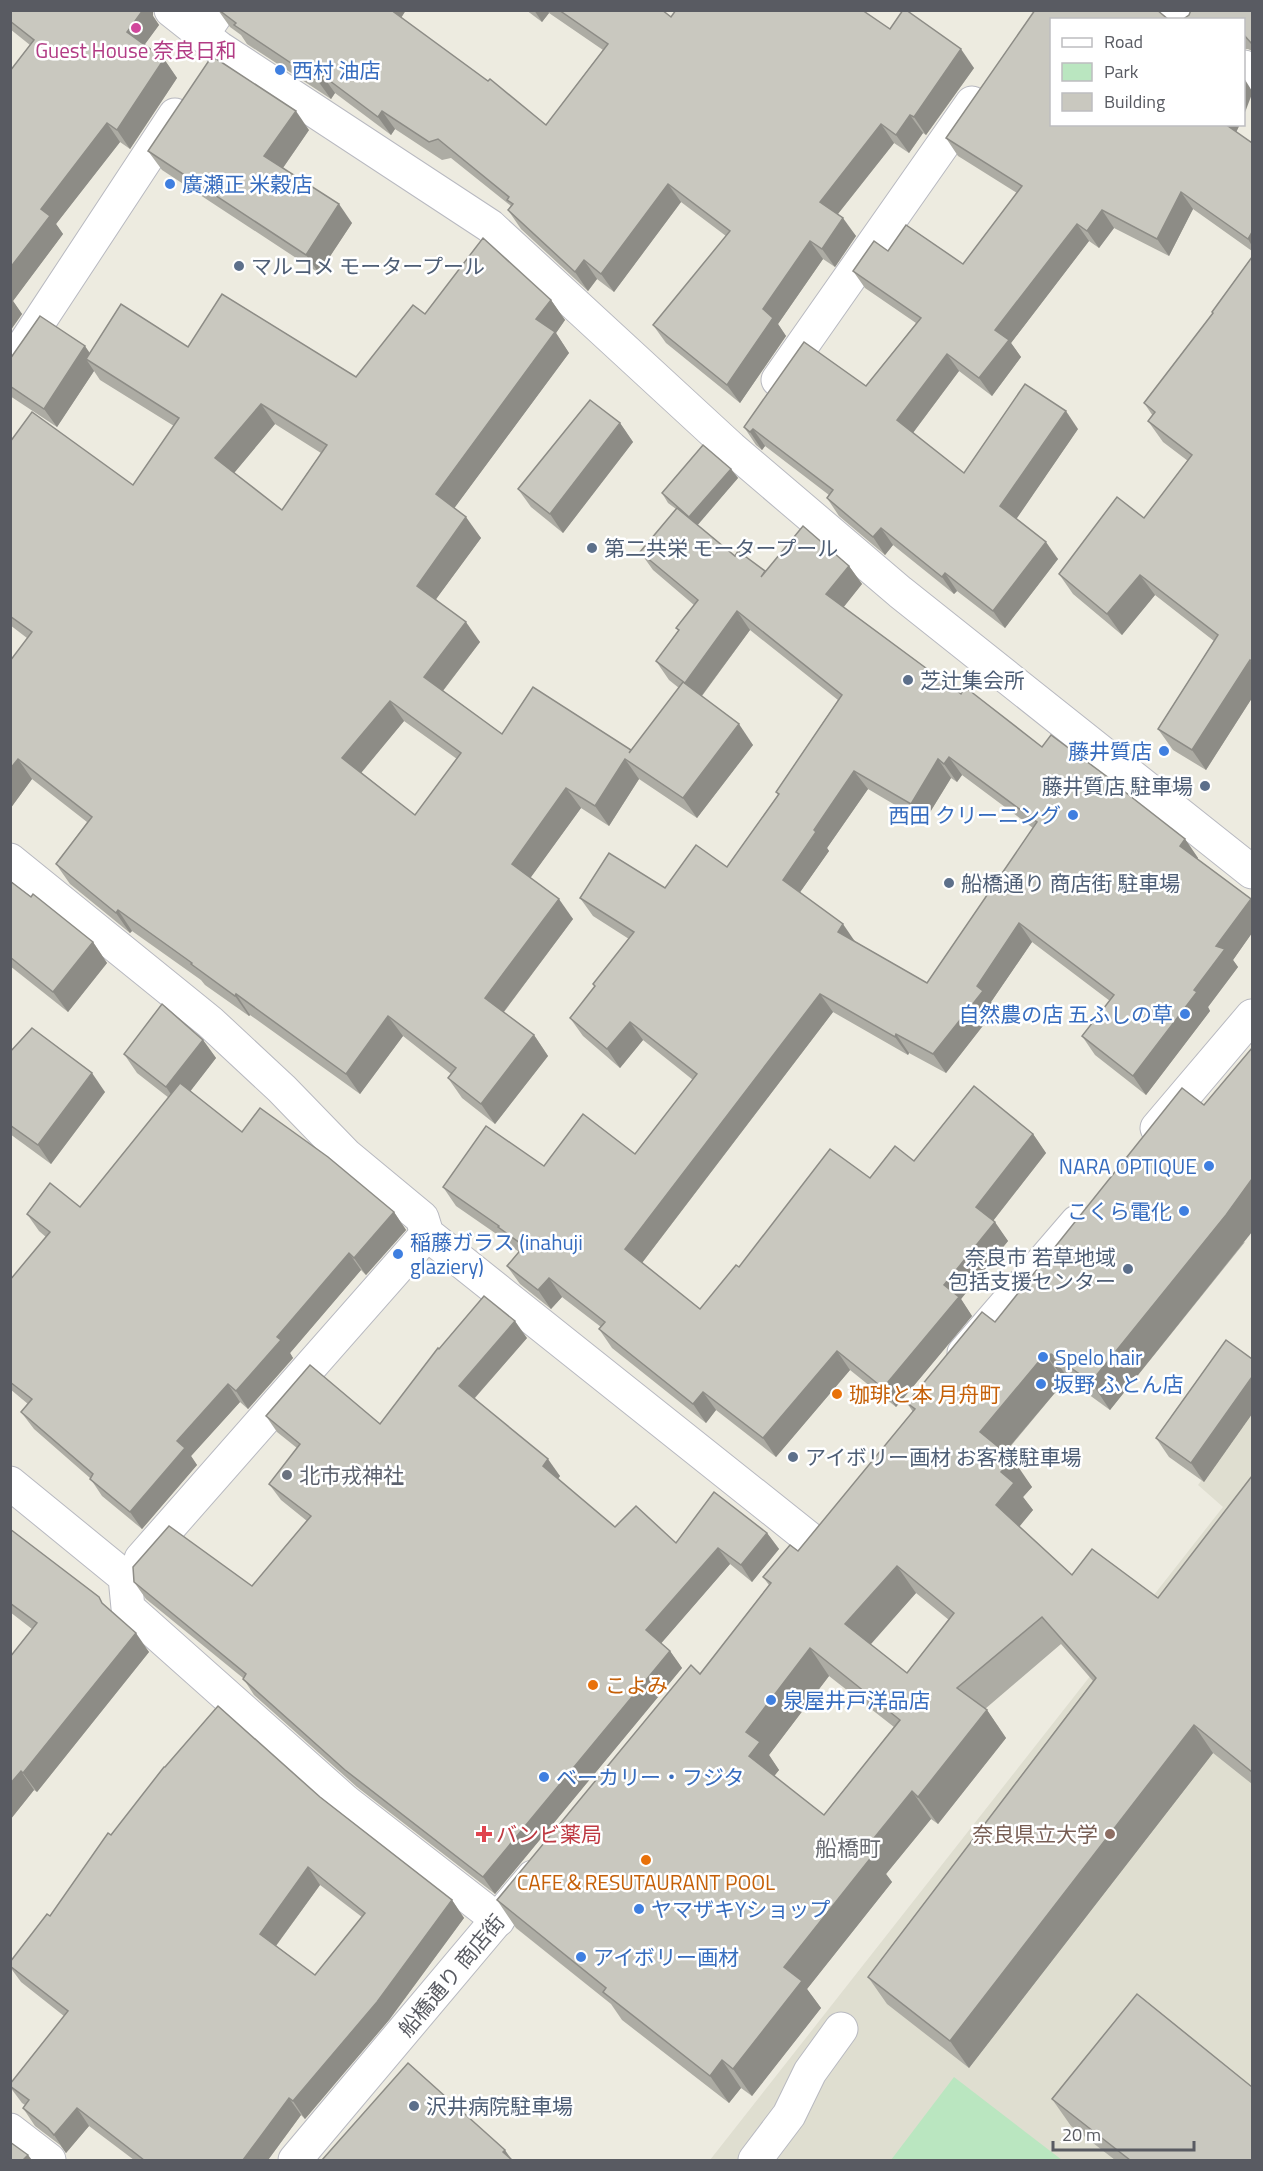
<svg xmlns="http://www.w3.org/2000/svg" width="1263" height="2171" viewBox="0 0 1263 2171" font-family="'Titillium Web','Noto Sans JP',sans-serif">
	<rect width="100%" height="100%" fill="#edebe0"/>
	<polygon fill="#dfded0" points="1252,1411 1252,2160 710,2160 1223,1507 1198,1485"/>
	<polygon fill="#bae6c0" points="954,2077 1062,2160 891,2160"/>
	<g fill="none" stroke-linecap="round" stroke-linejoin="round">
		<defs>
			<g id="minor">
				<polyline points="171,10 219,48 490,226 731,448 900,592 1252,872"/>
				<polyline points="1176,10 1187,20"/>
				<polyline points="202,35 219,10"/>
				<polyline points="1244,67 1252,74"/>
				<polyline points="10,366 175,115"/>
				<polyline points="778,380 972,103"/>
				<polyline points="10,860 210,1022 282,1089 346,1155 422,1218 427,1234 811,1540"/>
				<polyline points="1157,1128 1252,1016"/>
				<polyline points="964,1353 1077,1222"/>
				<polyline points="10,1483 125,1577 128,1608 345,1801 498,1920"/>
				<polyline points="141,1559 427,1234"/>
				<polyline points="10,2130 49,2160"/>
				<polyline points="295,2160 533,1877"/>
				<polyline points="755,2160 789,2115 810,2072 841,2029"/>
			</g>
		</defs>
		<use href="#minor" stroke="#b8b9c0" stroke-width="35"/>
		<use href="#minor" stroke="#fff" stroke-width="33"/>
	</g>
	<g fill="#adaca4" fill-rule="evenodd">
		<polygon points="10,10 153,16 159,25 144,45 164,59 177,78 130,149 120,142 56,224 63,234 13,301 22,314 10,331 10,71 30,45 10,29"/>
		<polygon points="218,10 406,10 401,18 546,125 603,50 549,13 542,22 526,10 662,10 671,17 890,29 974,68 926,135 923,133 909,153 894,143 838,214 856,236 835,267 823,259 778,324 786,336 740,403 666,343 653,325 726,236 681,202 614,292 597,279 588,291 521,229 508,210 511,206 451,158 442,160 395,129 391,135 335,93 331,99 247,44 241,35 230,27"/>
		<polygon points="1252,10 1252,51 1248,49 1244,49 1244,20"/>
		<polygon points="1052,124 1240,124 1236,132 1252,143 1252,251 1193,209 1169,256 1114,228 1099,248 1089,241 1011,343 1021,357 992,396 959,371 913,433 964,473 1078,429 1016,519 1058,559 1005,628 957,591 954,594 893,545 885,555 839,516 827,498 829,495 765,446 762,450 756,445 744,427 866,386 916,323 865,288 853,271 888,251 963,264 1017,193 958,156 946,138"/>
		<polygon points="309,130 283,168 352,223 319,273 162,170 148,151"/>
		<polygon points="1252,257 1252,698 1206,770 1173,750 1158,729 1214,641 1155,595 1122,635 1073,594 1059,574 1144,518 1188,461 1163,442 1148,421 1153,416 1144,403 1213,313 1212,312"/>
		<path d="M551 300 565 320 556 333 569 353 454 508 481 538 436 599 480 642 443 691 502 734 631 750 679 688 669 680 656 661 679 631 676 628 694 605 653 570 640 552 676 509 668 503 662 493 731 469 738 478 697 525 735 556 766 572 849 566 862 584 843 607 961 694 1042 747 1117 784 1120 789 1185 839 1198 858 1197 859 1252 902V933L1233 960 1238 967 1208 1007 1210 1011 1146 1095 1095 1055 1082 1036 1110 1001 1032 942 991 1002 996 1009 946 1073 909 1053 908 1055 833 1012 642 1263 700 1309 739 1267 870 1178 914 1161 1033 1134 1046 1153 993 1221 1008 1241 961 1299 972 1316 896 1407 850 1370 776 1457 716 1410 706 1423 612 1348 599 1329 601 1327 562 1297 551 1309 520 1284 507 1266 519 1252 511 1246 508 1242 456 1206 443 1187 544 1166 635 1154 693 1080 643 1040 620 1068 583 1036 570 1018 595 987 593 984 629 939 593 916 580 898 665 888 727 867 778 795 776 792 838 700 750 630 702 696 753 745 697 818 639 779 609 826 581 808 530 878 573 919 504 1012 534 1035 548 1056 495 1124 462 1098 448 1078 451 1074 403 1036 360 1094 250 1015 249 1016 205 985 201 980 132 931 130 933 70 884 56 864 87 822 32 779 10 809 27 638 10 625V442L133 485 174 426 100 380 94 371 57 427 10 396V359L188 347 356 377 425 314ZM275 424 321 453 282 510 234 473ZM404 721 457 759 415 815 361 772ZM962 775 1033 828 927 983 856 942 800 892 829 851 827 848 868 789 924 822 951 778 957 782Z"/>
		<polygon points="620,423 633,442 563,533 531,507 518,489"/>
		<polygon points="10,881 93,942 107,963 68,1012 10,966"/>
		<polygon points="203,1040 216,1058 190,1091 242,1132 394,1212 406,1230 366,1275 361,1270 290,1353 293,1358 248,1409 240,1402 191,1456 197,1465 142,1529 102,1496 90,1478 34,1429 21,1412 28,1404 10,1389 10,1280 46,1237 39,1231 27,1214 80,1207 169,1098 137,1073 124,1054"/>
		<polygon points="10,1052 105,1092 51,1164 10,1134"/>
		<path d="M1245 1242 1110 1410 1070 1381 1067 1384 1064 1382 1005 1453 1032 1487 1023 1497 1033 1510 1019 1526 1072 1575 1158 1598 1252 1476V1784L1213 1753 969 2068 887 2004 868 1977 1093 1681 1061 1644 985 1709 987 1710 1006 1738 938 1824 931 1819 886 1874 892 1882 807 1989 821 2008 752 2096 741 2088 729 2103 622 2020 611 2004 516 1928 497 1900 700 1674 769 1585 763 1577 798 1551 913 1412 907 1403 995 1322ZM916 1593 949 1620 907 1673 870 1644ZM829 1676 894 1727 824 1815 774 1776 779 1770 769 1755Z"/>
		<polygon points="527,1338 475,1398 560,1476 558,1479 615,1527 676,1543 767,1533 779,1549 752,1582 730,1564 661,1643 670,1651 682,1668 495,1894 357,1787 254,1695 243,1678 146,1599 134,1582 252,1586 307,1521 281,1500 269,1484 297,1448 277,1432 266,1416 380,1424 439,1349"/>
		<polygon points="1252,1359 1252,1414 1204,1482 1169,1457 1156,1438"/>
		<polygon points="10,1529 104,1605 149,1652 37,1792 34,1790 10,1820 10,1657 32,1629 10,1612"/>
		<path d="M165 1767 320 1797 452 1900 464 1918 389 2020 305 2119 301 2115 268 2160H134L89 2126 66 2153 60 2145 35 2126 23 2108 25 2105 22 2103 10 2087 64 2016 21 1982 10 1967V1962L50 1916 111 1835ZM320 1885 362 1917 315 1975 276 1946Z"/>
		<polygon points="1052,2099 1252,2160 1115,2160 1071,2126"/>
	</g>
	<g fill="#8d8c86">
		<polygon points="143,10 153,10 153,16 159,25 140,51 127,32"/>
		<polygon points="388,10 406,10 397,24"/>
		<polygon points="534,10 547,10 549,13 542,22"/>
		<polygon points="961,49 974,68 926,135 914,117"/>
		<polygon points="164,59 177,78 130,149 117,130"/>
		<polygon points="322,75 335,93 331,99 318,81"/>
		<polygon points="1244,78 1252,91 1252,94 1244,115"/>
		<polygon points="296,111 309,130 278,175 264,156"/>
		<polygon points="382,111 395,129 391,135 378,117"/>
		<polygon points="910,115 923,133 909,153 896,135"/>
		<polygon points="107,123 120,142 56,224 63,234 13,301 22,314 10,331 10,268 41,209"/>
		<polygon points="881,124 894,143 833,220 820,202"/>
		<polygon points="1223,124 1240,124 1233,139"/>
		<polygon points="668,184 681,202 614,292 601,274"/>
		<polygon points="1181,192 1193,209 1169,256 1157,239"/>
		<polygon points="339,204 352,223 319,273 306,255"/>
		<polygon points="1102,210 1114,228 1099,248 1087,231"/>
		<polygon points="843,218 856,236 835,267 822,249"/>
		<polygon points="1077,224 1089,241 1011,343 1021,357 992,396 979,378 995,330"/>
		<polygon points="1252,232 1252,246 1248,239"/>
		<polygon points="810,241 823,259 778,324 786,336 740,403 727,385 763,309"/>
		<polygon points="584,260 597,279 588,291 575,272"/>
		<polygon points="551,300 565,320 556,333 569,353 450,514 436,494 536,319"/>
		<polygon points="85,346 98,365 86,359 94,371 57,427 44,409"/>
		<polygon points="947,354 959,371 909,438 897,420"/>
		<polygon points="261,404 275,424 229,479 215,458"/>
		<polygon points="1066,411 1078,429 1013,524 1000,506"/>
		<polygon points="620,423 633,442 563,533 550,514"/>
		<polygon points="753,429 765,446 762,450 750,432"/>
		<polygon points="731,469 738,478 696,527 689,517"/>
		<polygon points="466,517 481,538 431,606 417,586"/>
		<polygon points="881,528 893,545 885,555 873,537"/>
		<polygon points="1046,542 1058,559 1005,628 993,611"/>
		<polygon points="849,566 862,584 839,613 826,594"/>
		<polygon points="945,573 957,591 954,594 942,577"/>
		<polygon points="1140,575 1155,595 1122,635 1107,614"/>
		<polygon points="737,611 750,630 697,702 684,684"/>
		<polygon points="466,622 480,642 438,697 424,677"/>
		<polygon points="1250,660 1252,664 1252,698 1206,770 1192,750"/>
		<polygon points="390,701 404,721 357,778 342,758"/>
		<polygon points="739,724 753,745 697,818 683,798"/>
		<polygon points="949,757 962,775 957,782 944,764"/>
		<polygon points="18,759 32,779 10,809 10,769"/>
		<polygon points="625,759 639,779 609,826 595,806"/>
		<polygon points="938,759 951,778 924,822 911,804"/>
		<polygon points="854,771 868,789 827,848 829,851 796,898 783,880 814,830"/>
		<polygon points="566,788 581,808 526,884 512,864"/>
		<polygon points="1185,839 1198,858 1193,865 1180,846"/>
		<polygon points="559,899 573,919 499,1018 485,998"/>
		<polygon points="1251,899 1252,902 1252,933 1233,960 1238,967 1208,1007 1210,1011 1146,1095 1133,1076 1216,946"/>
		<polygon points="118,910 132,931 130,933 116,913"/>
		<polygon points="1019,923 1032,942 991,1002 996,1009 946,1073 933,1054 977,986"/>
		<polygon points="843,924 856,943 838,932"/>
		<polygon points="93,942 107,963 68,1012 53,992"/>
		<polygon points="236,994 250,1015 249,1016 235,996"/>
		<polygon points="820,994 833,1012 638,1268 625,1249"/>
		<polygon points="388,1016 403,1036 360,1094 346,1074"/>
		<polygon points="630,1022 643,1040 620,1068 607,1049"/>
		<polygon points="896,1034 909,1053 908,1055 895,1037"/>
		<polygon points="534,1035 548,1056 495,1124 481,1104"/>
		<polygon points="203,1040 216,1058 179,1106 166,1087"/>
		<polygon points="92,1073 105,1092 51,1164 38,1145"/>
		<polygon points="1033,1134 1046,1153 989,1226 976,1207"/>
		<polygon points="1252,1179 1252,1232 1110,1410 1091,1382"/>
		<polygon points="394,1212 406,1230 366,1275 354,1258"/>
		<polygon points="995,1222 1008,1241 961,1299 972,1316 896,1407 883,1388 944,1285"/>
		<polygon points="349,1253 361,1270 290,1353 293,1358 248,1409 236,1391 277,1337"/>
		<polygon points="549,1278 562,1297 551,1309 538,1290"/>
		<polygon points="515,1321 527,1338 471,1402 459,1386"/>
		<polygon points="837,1351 850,1370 776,1457 763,1438"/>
		<polygon points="1045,1354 1064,1382 999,1459 980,1432"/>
		<polygon points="1051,1354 1070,1381 1067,1384 1048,1357"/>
		<polygon points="1252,1377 1252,1414 1204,1482 1191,1463"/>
		<polygon points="228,1384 240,1402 191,1456 197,1465 142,1529 130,1512 177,1441"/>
		<polygon points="703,1392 716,1410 706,1423 693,1404"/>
		<polygon points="548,1459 560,1476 554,1483 543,1466"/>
		<polygon points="1013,1459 1032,1487 1023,1497 1033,1510 1015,1532 996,1505 1001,1472"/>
		<polygon points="767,1533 779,1549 752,1582 741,1565"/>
		<polygon points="718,1548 730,1564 658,1647 646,1630"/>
		<polygon points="897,1566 916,1593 864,1652 845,1624"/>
		<polygon points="136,1633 149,1652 37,1792 23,1773"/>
		<polygon points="810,1648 829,1676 769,1755 779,1770 768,1784 749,1756 746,1732"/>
		<polygon points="670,1651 682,1668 495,1894 483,1877"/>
		<polygon points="987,1710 1006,1738 938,1824 918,1797"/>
		<polygon points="1194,1725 1213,1753 969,2068 950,2041"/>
		<polygon points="21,1771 34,1790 10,1820 10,1784"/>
		<polygon points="912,1791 931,1819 886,1874 892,1882 807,1989 821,2008 752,2096 733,2069 784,1967 865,1849"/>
		<polygon points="308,1867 320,1885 272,1951 260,1934"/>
		<polygon points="452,1900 464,1918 389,2020 305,2119 293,2101"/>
		<polygon points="722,2060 741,2088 729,2103 710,2076"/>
		<polygon points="289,2098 301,2115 268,2160 243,2160"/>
		<polygon points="77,2108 89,2126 66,2153 54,2135"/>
		<polygon points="505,2150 512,2160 503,2152"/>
		<polygon points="28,2155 32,2160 23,2160"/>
	</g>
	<g fill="#c9c8bf" stroke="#8d8c86" stroke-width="1.5" fill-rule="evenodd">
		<polygon points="10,10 143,10 127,32 164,59 117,130 107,123 41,209 50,216 10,268 10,71 34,40 10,21"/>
		<polygon points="219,10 391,10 488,81 490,79 546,125 608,44 559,10 662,10 671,17 676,10 862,10 890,29 903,10 906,10 961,49 914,117 910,115 896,135 881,124 820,202 843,218 822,249 810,241 763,309 773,318 727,385 653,325 730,231 668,184 601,274 584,260 575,272 508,210 513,204 507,200 509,197 438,139 429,142 382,111 378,117 322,75 318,81 234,25 236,23"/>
		<polygon points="1035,10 1157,10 1169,20 1052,20 1052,124 1225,124 1252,143 1252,232 1248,239 1181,192 1157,239 1102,210 1087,231 1077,224 995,330 1009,340 979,378 947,354 897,420 964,473 1025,384 1066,411 1000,506 1046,542 993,611 945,573 942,577 881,528 873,537 827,498 833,490 753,429 750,432 744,427 804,342 866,386 921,318 853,271 874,241 888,251 906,225 963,264 1022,186 946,138"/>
		<polygon points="1191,10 1252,10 1252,44 1244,35 1244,20 1182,20 1189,15"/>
		<polygon points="212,56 296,111 264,156 339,204 306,255 148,151"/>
		<path d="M483 238 551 300 536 319 555 332 436 494 466 517 417 586 466 622 424 677 502 734 533 687 631 750 629 753 683 682 739 724 683 798 625 759 595 806 566 788 512 864 559 899 485 998 534 1035 481 1104 448 1078 456 1068 388 1016 346 1074 236 994 235 996 191 964 192 963 118 910 116 913 56 864 92 817 18 759 10 769V661L32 632 10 616V442L32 412 133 485 179 418 86 359 121 304 188 347 222 294 356 377 413 305 425 314ZM261 404 327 445 282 510 215 458ZM390 701 461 753 415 815 342 758Z"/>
		<polygon points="1252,257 1252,662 1250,660 1192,750 1158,729 1218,635 1140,575 1107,614 1059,574 1117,497 1144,518 1192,455 1148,421 1155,412 1144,403 1213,313 1212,312"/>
		<polygon points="40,316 85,346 44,409 10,386 10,359"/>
		<polygon points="590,400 620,423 550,514 518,489"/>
		<polygon points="703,445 731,469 689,517 662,493"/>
		<path d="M677 508 735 556 738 551 765 571 761 577 803 526 849 566 826 594 961 694 965 687 1042 747 1051 735 1117 784 1116 785 1185 839 1180 846 1251 899 1216 946 1225 949 1194 990 1197 992 1133 1076 1082 1036 1114 995 1019 923 977 986 983 991 933 1054 896 1034 895 1037 820 994 625 1249 700 1309 736 1265 739 1267 830 1149 870 1178 895 1146 914 1161 974 1086 1033 1134 976 1207 995 1222 944 1285 959 1297 883 1388 837 1351 763 1438 703 1392 693 1404 599 1329 605 1322 549 1278 538 1290 507 1266 524 1246 498 1227 499 1226 443 1187 486 1126 544 1166 583 1114 635 1154 697 1074 630 1022 607 1049 570 1018 595 986 593 984 634 932 580 898 609 853 665 888 696 845 727 867 779 794 776 792 842 695 737 611 685 683 656 661 679 630 676 628 698 600 640 552ZM949 757 1037 822 927 983 838 932 843 924 783 880 816 832 814 830 854 771 911 804 938 759 944 764Z"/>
		<polygon points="10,881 31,897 33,894 93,942 53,992 10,957"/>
		<polygon points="162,1004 203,1040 166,1087 124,1054"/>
		<polygon points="32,1028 92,1073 38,1145 10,1125 10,1052"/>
		<path d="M1252 1048V1179L1226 1215 1091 1382 1051 1354 1048 1357 1045 1354 980 1432 1013 1459 1001 1472 1014 1483 996 1505 1072 1575 1092 1549 1158 1598 1252 1476V1772L1194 1725 950 2041 868 1977 1096 1678 1042 1617 957 1688 987 1710 918 1797 912 1791 865 1849 873 1855 784 1967 802 1981 733 2069 722 2060 710 2076 603 1992 606 1988 497 1900 691 1665 700 1674 771 1583 763 1577 790 1545 798 1551 915 1409 907 1403 982 1312 995 1322 1182 1088 1204 1105ZM897 1566 954 1613 907 1673 845 1624ZM810 1648 900 1720 824 1815 749 1756 760 1742 746 1732Z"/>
		<polygon points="180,1083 242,1132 260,1108 328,1157 394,1212 354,1258 349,1253 277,1337 281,1340 236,1391 228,1384 177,1441 185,1448 130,1512 90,1479 93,1474 21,1412 32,1399 10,1382 10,1280 50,1232 27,1214 50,1183 80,1207"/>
		<polygon points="484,1296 515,1321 459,1386 548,1459 543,1466 615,1527 636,1506 676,1543 714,1492 767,1533 741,1565 718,1548 646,1630 670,1651 483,1877 345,1770 243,1679 246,1674 134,1582 133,1567 169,1526 252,1586 311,1516 269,1484 300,1444 266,1416 310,1365 380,1424 438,1348 439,1349"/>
		<polygon points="1226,1340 1252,1359 1252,1377 1191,1463 1156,1438"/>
		<polygon points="10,1529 99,1597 102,1603 136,1633 23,1773 21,1771 10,1784 10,1657 37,1623 10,1603"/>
		<path d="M218 1706 320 1797 452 1900 377 2002 293 2101 289 2098 243 2160H144L77 2108 54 2135 48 2128 23 2108 29 2100 10 2086V2084L68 2011 10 1966V1962L47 1914 50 1916 108 1833 111 1835 164 1767H165ZM308 1867 365 1913 315 1975 260 1934Z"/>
		<polygon points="1137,1994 1252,2087 1252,2160 1130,2160 1052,2099"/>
		<polygon points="408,2063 505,2150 503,2152 512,2160 322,2160"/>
		<polygon points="10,2142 28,2155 23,2160 10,2160"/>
	</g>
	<circle fill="#d1479c" stroke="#fff" stroke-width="2" cx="136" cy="28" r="6"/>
	<g fill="#3f7fe0" stroke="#fff" stroke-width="2">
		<circle cx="280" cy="70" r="6"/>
		<circle cx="170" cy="184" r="6"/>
		<circle cx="1164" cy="751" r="6"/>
		<circle cx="1073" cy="815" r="6"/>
		<circle cx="1185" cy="1014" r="6"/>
		<circle cx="1209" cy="1166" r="6"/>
		<circle cx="1184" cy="1211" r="6"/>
		<circle cx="398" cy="1254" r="6"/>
		<circle cx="1043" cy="1357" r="6"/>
		<circle cx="1041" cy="1384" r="6"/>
		<circle cx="771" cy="1700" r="6"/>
		<circle cx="544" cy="1777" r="6"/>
		<circle cx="639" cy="1909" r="6"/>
		<circle cx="581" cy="1957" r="6"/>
	</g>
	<g fill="#5c6f8a" stroke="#fff" stroke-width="2">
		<circle cx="239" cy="266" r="6"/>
		<circle cx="592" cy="548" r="6"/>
		<circle cx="908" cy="680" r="6"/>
		<circle cx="1205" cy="786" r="6"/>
		<circle cx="949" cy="883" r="6"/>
		<circle cx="1128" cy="1269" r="6"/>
		<circle cx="793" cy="1457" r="6"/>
		<circle cx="414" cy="2106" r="6"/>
	</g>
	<g fill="#e8710a" stroke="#fff" stroke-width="2">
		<circle cx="837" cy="1394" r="6"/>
		<circle cx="593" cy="1685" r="6"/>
		<circle cx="646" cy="1860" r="6"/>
	</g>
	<circle fill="#6b7280" stroke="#fff" stroke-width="2" cx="287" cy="1475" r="6"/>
	<path fill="#e0444e" stroke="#fff" stroke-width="2" d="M481 1825h6v6h6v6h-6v6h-6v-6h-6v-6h6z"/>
	<circle fill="#8d6e63" stroke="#fff" stroke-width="2" cx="1110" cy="1834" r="6"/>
	<g text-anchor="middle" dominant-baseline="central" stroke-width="5" stroke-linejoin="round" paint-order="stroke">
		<g font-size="21" fill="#b23c85" stroke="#fff">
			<text x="136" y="50">Guest House 奈良日和</text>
		</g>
		<g font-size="21" fill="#366cbe" stroke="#fff" text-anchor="start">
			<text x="292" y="70">西村 油店</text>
			<text x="182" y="184">廣瀬正 米穀店</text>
			<text x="1152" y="751" text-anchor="end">藤井質店</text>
			<text x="1061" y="815" text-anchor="end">西田 クリーニング</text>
			<text x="1173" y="1014" text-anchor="end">自然農の店 五ふしの草</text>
			<text x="1197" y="1166" text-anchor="end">NARA OPTIQUE</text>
			<text x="1172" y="1211" text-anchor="end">こくら電化</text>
			<text x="410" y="1242">稲藤ガラス (inahuji<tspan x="410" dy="24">glaziery)</tspan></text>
			<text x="1055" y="1357">Spelo hair</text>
			<text x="1053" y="1384">坂野 ふとん店</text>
			<text x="783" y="1700">泉屋井戸洋品店</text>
			<text x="556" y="1777">ベーカリー・フジタ</text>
			<text x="651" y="1909">ヤマザキYショップ</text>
			<text x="593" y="1957">アイボリー画材</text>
		</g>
		<g font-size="21" fill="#4e5e75" stroke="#fff" text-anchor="start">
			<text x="251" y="266">マルコメ モータープール</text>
			<text x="604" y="548">第二共栄 モータープール</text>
			<text x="920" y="680">芝辻集会所</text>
			<text x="1193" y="786" text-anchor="end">藤井質店 駐車場</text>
			<text x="961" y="883">船橋通り 商店街 駐車場</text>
			<text x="1116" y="1257" text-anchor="end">奈良市 若草地域<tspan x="1116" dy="24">包括支援センター</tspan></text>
			<text x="805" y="1457">アイボリー画材 お客様駐車場</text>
			<text x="426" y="2106">沢井病院駐車場</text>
		</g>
		<g font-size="21" fill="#c56008" stroke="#fff" text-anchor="start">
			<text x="849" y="1394">珈琲と本 月舟町</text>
			<text x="605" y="1685">こよみ</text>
			<text x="646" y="1882" text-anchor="middle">CAFE＆RESUTAURANT POOL</text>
		</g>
		<g font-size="21" fill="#5b616d" stroke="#fff" text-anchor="start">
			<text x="299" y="1475">北市戎神社</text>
		</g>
		<g font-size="21" fill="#be3a42" stroke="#fff" text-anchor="start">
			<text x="496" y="1834">バンビ薬局</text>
		</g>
		<g font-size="21" fill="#785e54" stroke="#fff" text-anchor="end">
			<text x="1098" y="1834">奈良県立大学</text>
		</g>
		<g font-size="21" fill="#595b62" stroke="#fff">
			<text transform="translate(451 1975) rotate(-50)">船橋通り 商店街</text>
		</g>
		<g font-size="22" fill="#6a6d74" stroke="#fff">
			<text x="848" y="1848">船橋町</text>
		</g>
	</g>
	<rect width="1263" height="2171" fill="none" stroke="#595b62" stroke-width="24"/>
	<rect x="1050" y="18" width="195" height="108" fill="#ffffff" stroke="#bdbdc0" stroke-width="1.5"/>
	<rect x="1062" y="38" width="30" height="9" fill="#ffffff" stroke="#bdbdc0" stroke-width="1.5"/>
	<text x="1104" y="48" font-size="18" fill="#595b62">Road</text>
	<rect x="1062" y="63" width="30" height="18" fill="#bae6c0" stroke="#bdbdc0" stroke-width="1.5"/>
	<text x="1104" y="78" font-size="18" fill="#595b62">Park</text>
	<rect x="1062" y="93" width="30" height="18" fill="#c9c8bf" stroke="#bdbdc0" stroke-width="1.5"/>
	<text x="1104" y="108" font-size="18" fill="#595b62">Building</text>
	<path d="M1053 2141v9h141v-9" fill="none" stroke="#595b62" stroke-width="3"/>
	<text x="1062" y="2141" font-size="18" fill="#595b62" stroke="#ffffff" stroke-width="4.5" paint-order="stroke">20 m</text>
</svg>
